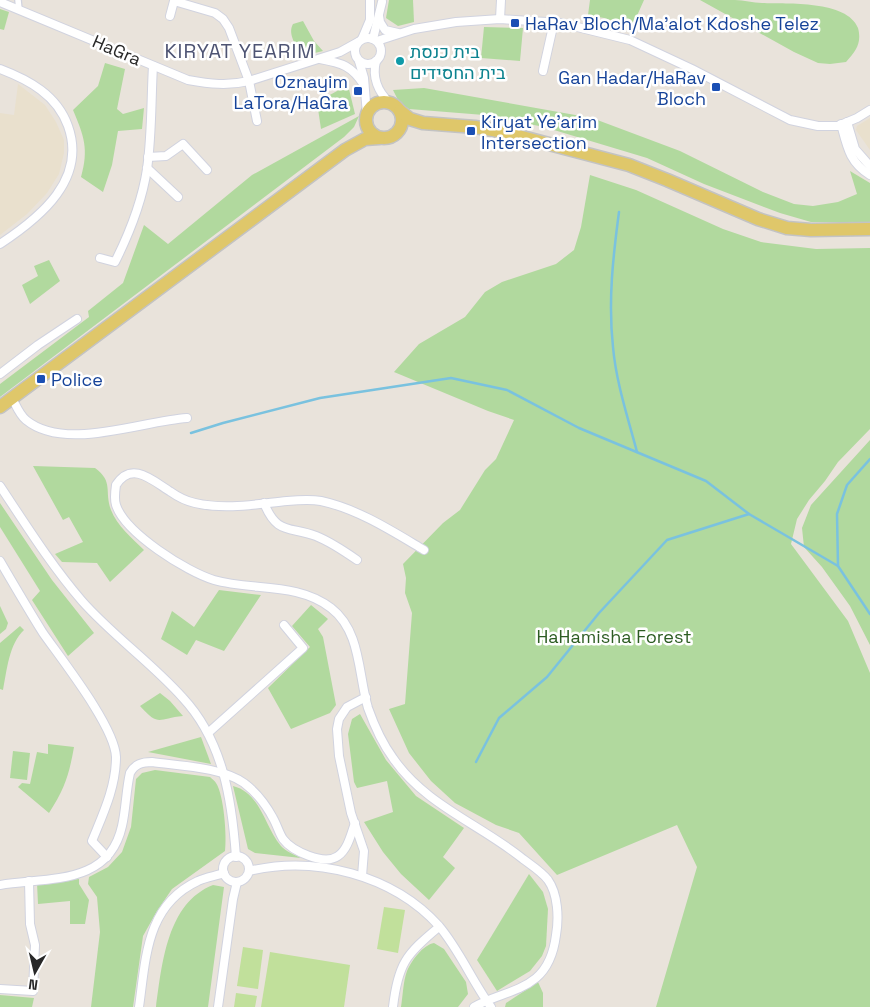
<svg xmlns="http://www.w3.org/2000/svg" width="870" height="1007" viewBox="0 0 870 1007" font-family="'Space Grotesk',Heebo,sans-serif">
	<rect width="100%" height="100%" fill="#e9e3db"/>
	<g fill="#e9e0cd">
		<polygon points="18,84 45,105 56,122 64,140 64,153 59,174 47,193 27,214 0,235 0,113 14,115"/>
		<polygon points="870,118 870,150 856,130 857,126"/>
	</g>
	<g fill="#b1d99e">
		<polygon points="389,0 413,0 414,22 398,26 386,18"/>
		<polygon points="590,0 644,0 632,27 604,18 588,15"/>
		<path d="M700 0C711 0 723 0 735 0 744 0 753 3 762 3 787 4 847 0 858 28 862 43 856 51 846 62L830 64 818 63 794 52Z"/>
		<polygon points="0,9 9,12 4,30 0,29"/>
		<path d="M303 21 314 41 323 51 302 56C297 47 287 34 293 24Z"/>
		<polygon points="484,27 523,28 520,61 481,58"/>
		<path d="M105 63 125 69 117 109 123 114 144 108 142 129 118 131 112 165 103 192 81 177C89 149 84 136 73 110L98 86Z"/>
		<polygon points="348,85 355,114 321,129 317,102"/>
		<polygon points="424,88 592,118 680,151 763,192 794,204 813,206 838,202 857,194 850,171 870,183 870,222 811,222 780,213 704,184 647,158 544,127 484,115 409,109 399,102 393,90"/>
		<polygon points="359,116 354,127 344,137 0,397 0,384 89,317 88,311 123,283 144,225 168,244 252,175"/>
		<polygon points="590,175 636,190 723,229 761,242 816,249 870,248 870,429 838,462 825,481 809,500 797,519 791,544 848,621 870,673 870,1007 656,1007 697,867 677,825 557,875 519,833 496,825 455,803 431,781 409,753 389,709 405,704 412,613 405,593 406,578 403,564 443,523 460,510 485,470 496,459 514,420 488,411 394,372 419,344 465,317 485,292 502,282 556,264 574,250 581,227"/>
		<polygon points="49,260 60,281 30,304 22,285 38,276 34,266"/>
		<polygon points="870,440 870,645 850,606 822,567 804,547 802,528 811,505"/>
		<path d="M33 466 95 468C114 482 104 491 111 510 117 526 132 538 144 550L110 582 97 563 62 562 55 554 83 542 69 517 63 520Z"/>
		<polygon points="0,503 52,580 94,633 68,656 32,600 40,591 0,527"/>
		<polygon points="219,590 261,595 224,651 196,640 187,655 161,639 172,611 194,627"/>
		<polygon points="311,605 328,619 318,629 323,637 336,705 330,713 291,729 268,688 310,647 292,626"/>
		<polygon points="0,606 8,623 6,629 0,634"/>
		<path d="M20 626 24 630C9 644 7 670 3 690L0 689V643Z"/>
		<path d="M160 693 170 701 183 716C158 718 160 728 140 706Z"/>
		<polygon points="360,714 386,760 416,796 464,828 443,857 455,868 429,900 401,874 383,852 364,822 393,812 387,781 357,788 354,782 348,734 352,719"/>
		<polygon points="201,737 211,764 148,752"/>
		<path d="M48 744 74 747C69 775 65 788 49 813L18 787 22 783 30 784 37 752 48 754Z"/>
		<polygon points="13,751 30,753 27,780 10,778"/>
		<path d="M155 770 210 777C212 779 215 781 216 783 224 795 227 837 225 851L172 889 157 911 143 936 133 1007H91L100 932 97 897 88 884 89 877 108 867 122 852 131 827 136 779 142 773Z"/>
		<path d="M233 786C261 793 264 826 281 846 285 851 295 855 301 858L255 853 248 849Z"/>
		<polygon points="529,874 543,892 548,909 546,946 542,956 530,971 497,991 477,960"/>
		<polygon points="79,879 79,884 89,900 85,924 70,924 70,901 38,904 37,883"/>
		<path d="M213 885 224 887 208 1007H156C162 964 167 903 213 885Z"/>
		<path d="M434 943 444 949 466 982 468 994 458 1007H401C403 995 403 982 407 971 412 960 423 945 434 943Z"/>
		<polygon points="538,982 543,993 543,1007 505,1007 506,1003"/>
		<polygon points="0,995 34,998 32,1007 0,1007"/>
	</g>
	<g fill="#c1e09b">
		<polygon points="384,907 405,910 398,953 377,949"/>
		<polygon points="243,947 263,950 258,989 237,986"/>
		<polygon points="270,952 350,965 344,1007 261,1007"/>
		<polygon points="236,993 257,996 255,1007 234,1007"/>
	</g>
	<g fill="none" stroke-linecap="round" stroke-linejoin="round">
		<g stroke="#7ac2df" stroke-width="2.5">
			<path d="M619 212C613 257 608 301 613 347 616 382 628 418 637 452"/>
			<polyline points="191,433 223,423 320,398 451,378 507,390 579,428 706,481 749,514 838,566 870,614"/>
			<polyline points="838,566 837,514 847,485 870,459"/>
			<polyline points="476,762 499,718 547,677 599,613 667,540 749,514"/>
		</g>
		<defs>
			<polyline id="pedestrian" points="18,0 19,10"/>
			<g id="minor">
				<path d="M0 2 188 80C210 84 228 86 249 81L340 52 358 42"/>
				<polyline points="170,16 174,1 215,13 223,19 229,28 249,81 257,121"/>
				<polyline points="379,16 380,22 385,30 398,33"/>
				<polyline points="500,19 501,0"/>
				<circle cx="368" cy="51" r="13"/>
				<polyline points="362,39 370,20 370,1"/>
				<polyline points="373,39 382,2"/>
				<polyline points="377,41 414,29 456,22 500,19 561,23 630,40 692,69 790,120 818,126 838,126 857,118 870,110"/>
				<path d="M320 59C342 63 352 66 364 85"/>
				<polyline points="359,61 364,78 367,115"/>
				<path d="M376 61C372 77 378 92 390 103"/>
				<path d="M0 69C29 80 57 95 68 126 87 179 41 217 0 244"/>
				<polyline points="543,71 554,22"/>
				<polyline points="847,122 855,149 870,166"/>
				<path d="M841 124C847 146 849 162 870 175"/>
				<polyline points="148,157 166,156 183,144 207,170"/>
				<polyline points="147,168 178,197"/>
				<path d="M100 258 115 262C130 232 142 202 147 169 152 135 151 100 153 66"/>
				<polyline points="0,374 38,345 77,319"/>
				<path d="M12 398C16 405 19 414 26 420 65 452 141 421 187 418"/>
				<path d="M0 486C26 525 51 565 82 601 113 636 152 663 183 698 223 741 232 800 236 857"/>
				<path d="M264 503C277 535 289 526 316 536 331 542 344 551 357 560"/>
				<path d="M424 550C392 531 358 509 321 501 310 499 298 500 287 501 257 504 225 510 195 503 186 501 178 497 171 492 153 481 132 460 116 485 115 492 114 499 116 505 125 533 187 572 214 580 252 591 298 582 331 608 361 631 358 674 368 708 374 725 382 743 393 758 425 805 480 824 523 859 531 865 542 872 548 880 558 894 559 918 556 935 554 951 549 967 536 978 518 993 494 995 474 1007"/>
				<path d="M0 561C14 585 28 609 43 633 62 660 115 727 116 757 116 787 103 814 92 841L107 857"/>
				<polyline points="208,733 303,648 284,625"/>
				<circle cx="236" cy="869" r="13"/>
				<path d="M249 871C315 855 393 875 439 926 460 951 472 981 491 1007"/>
				<polyline points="362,876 364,851 351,813 339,756 337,729 339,719 347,707 366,697"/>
				<path d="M0 885C47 877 109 886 122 826 126 809 126 790 130 773 135 764 142 762 152 762 180 766 221 767 244 783 256 792 266 805 273 818 277 825 279 833 283 839 292 851 324 866 338 856 348 849 351 834 355 823"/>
				<polyline points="0,989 33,991 35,945 30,924 29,881"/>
				<path d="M139 1007C146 958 146 905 198 881 206 877 216 876 224 873"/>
				<polyline points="218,1007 233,899 237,882"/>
				<path d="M393 1007C398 964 406 954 439 927"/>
			</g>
			<g id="primary">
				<circle cx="384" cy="120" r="18"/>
				<polyline points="400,111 410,119 423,123 475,127 499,131 629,165 667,180 758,219 787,228 811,230 870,229"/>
				<polyline points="0,407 345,150 365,139 379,138"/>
			</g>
		</defs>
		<use href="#pedestrian" stroke="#d1d3df" stroke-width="8"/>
		<use href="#minor" stroke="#d1d3df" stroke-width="10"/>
		<use href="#primary" stroke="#c3c3c3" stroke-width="15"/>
		<use href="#pedestrian" stroke="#fff" stroke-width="5.5"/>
		<use href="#minor" stroke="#fff" stroke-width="8"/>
		<use href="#primary" stroke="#dfc76a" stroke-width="12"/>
	</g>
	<g fill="#1a4fb4" stroke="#fff" stroke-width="2">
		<rect x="510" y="18" width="10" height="10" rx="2.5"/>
		<rect x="711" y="82" width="10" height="10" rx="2.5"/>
		<rect x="353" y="86" width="10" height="10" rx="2.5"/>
		<rect x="466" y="126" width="10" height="10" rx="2.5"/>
		<rect x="36" y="374" width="10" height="10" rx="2.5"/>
	</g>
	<circle fill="#0f9aa8" stroke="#fff" stroke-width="2" cx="400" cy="61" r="5"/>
	<g text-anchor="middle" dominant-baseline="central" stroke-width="5" stroke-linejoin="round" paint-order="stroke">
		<g font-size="18" fill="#164399" stroke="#fff" text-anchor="start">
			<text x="525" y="23">HaRav Bloch/Ma'alot Kdoshe Telez</text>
			<text x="706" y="77" text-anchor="end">Gan Hadar/HaRav<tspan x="706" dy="21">Bloch</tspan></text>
			<text x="348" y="81" text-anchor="end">Oznayim<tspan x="348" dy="21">LaTora/HaGra</tspan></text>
			<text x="481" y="121">Kiryat Ye'arim<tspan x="481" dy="21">Intersection</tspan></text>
			<text x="51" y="379">Police</text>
		</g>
		<g font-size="18" fill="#282828" stroke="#fff">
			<text transform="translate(117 50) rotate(23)">HaGra</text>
		</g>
		<g font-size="18" fill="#0d838f" stroke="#fff" text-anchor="start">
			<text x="410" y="51">בית כנסת<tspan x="410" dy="21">בית החסידים</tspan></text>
		</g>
		<g font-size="18" fill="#2c5c22" stroke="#fff">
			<text x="614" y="636">HaHamisha Forest</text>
		</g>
		<g font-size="20" letter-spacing="1" fill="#4e5473" stroke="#fff">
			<text x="240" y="51">KIRYAT YEARIM</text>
		</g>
	</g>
	<g transform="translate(35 972) rotate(188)" stroke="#ffffff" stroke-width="4" paint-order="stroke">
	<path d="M0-4L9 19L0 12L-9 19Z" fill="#282828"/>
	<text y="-8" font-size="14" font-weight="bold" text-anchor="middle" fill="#282828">N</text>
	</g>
</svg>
